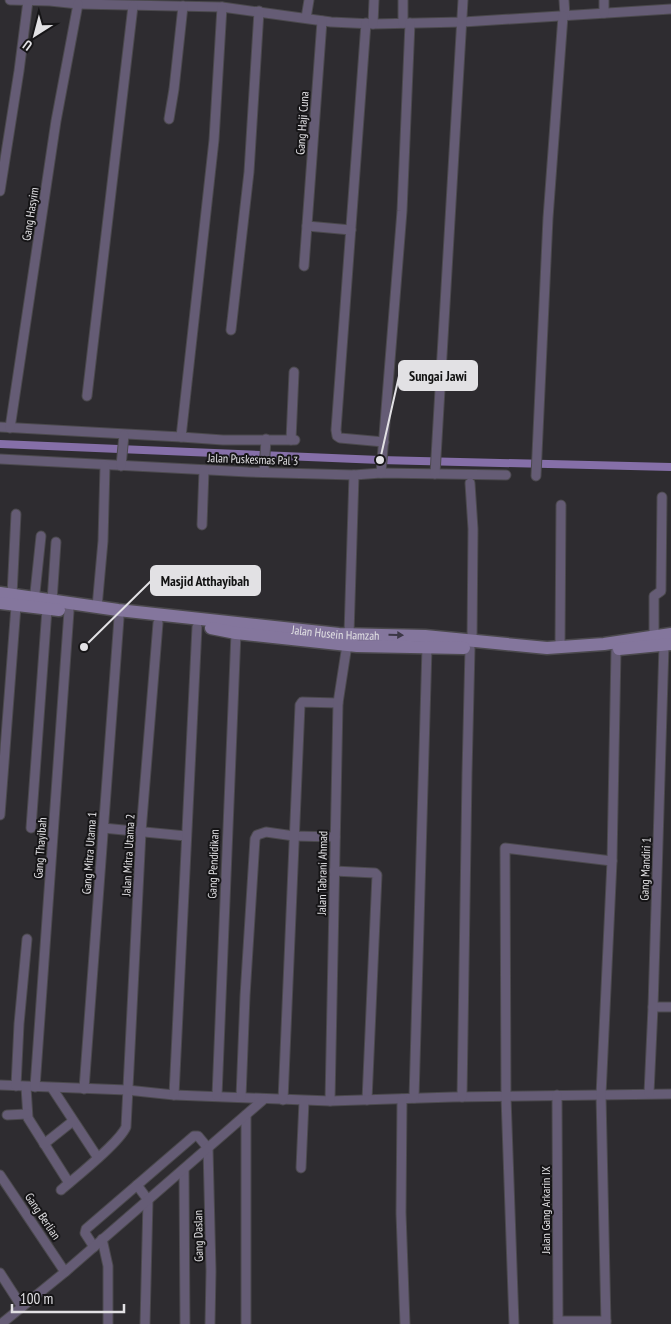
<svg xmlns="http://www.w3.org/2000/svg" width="671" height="1324" viewBox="0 0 671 1324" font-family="'PT Sans Narrow',sans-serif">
	<rect width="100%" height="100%" fill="#2e2c30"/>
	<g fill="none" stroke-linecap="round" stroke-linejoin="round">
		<polyline stroke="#856fa8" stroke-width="8" points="0,444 380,460 671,467"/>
		<defs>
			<g id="street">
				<polyline points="10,0 50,1 78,4 222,7 331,22 373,24 463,22 671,9"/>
				<polyline points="564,0 565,16"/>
				<polyline points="604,0 604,13"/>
				<polyline points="306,18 309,0"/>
				<polyline points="366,23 336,430 337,436 340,438 384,442"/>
				<polyline points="403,23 403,0"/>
				<polyline points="373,24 374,0"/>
				<polyline points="169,119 174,89 183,6"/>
				<polyline points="0,191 19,71 28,1"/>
				<polyline points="307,226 351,230"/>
				<polyline points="304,266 322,21"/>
				<polyline points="231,330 249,172 259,11"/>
				<polyline points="87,396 133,6"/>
				<polyline points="0,427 181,437 214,140 222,7"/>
				<polyline points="10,428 56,121 78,4"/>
				<polyline points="181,437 223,440 295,440"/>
				<polyline points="291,440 294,372"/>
				<polyline points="0,459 248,472 354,475 381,473 506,475"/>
				<polyline points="121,466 124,435"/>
				<polyline points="264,471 266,439"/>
				<polyline points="381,473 402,211 410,23"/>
				<polyline points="435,474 463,0"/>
				<polyline points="536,476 548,218 563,16"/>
				<polyline points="470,483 473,529 472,640"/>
				<polyline points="202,525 204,470"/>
				<polyline points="12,595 16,514"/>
				<polyline points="52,601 56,542"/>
				<polyline points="34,602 41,536"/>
				<polyline points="97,607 103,541 105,466"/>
				<polyline points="349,634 354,475"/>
				<polyline points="654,636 654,596 661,591 662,497"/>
				<polyline points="560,647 561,505"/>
				<polyline points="0,815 16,606"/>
				<polyline points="31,828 47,609"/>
				<polyline points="103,828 186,836"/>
				<polyline points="334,871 375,873 377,875 367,1100"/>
				<polyline points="653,1007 671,1007"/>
				<polyline points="0,1085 127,1090 174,1095 330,1101 453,1097 671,1094"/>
				<polyline points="16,1086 19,1024 27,939"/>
				<polyline points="26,1087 28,1118 69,1183"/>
				<polyline points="35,1087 69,611"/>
				<polyline points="52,1088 98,1158"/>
				<polyline points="84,1089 119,618"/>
				<polyline points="649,1093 653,1007 664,645"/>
				<polyline points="174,1095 197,627"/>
				<polyline points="557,1095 558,1324"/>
				<polyline points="217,1096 236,633"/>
				<polyline points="241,1097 245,996 255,839 257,835 266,832 294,836 335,837"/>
				<polyline points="462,1097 467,774 470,648"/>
				<polyline points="414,1098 427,647"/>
				<polyline points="402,1099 401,1213 405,1324"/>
				<polyline points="283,1100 300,705 302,702 338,703"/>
				<polyline points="330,1101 338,703 347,645"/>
				<polyline points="7,1115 27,1114"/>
				<polyline points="246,1115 246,1324"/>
				<polyline points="44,1144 73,1121"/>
				<polyline points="301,1168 304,1101"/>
				<polyline points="184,1169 185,1324"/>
				<polyline points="0,1175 65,1272"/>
				<polyline points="137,1185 148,1200 145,1324"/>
				<path d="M61 1190C76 1177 119 1143 126 1127L141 832 158 623"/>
				<polyline points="102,1239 108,1266 108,1324"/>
				<polyline points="94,1247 85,1233 86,1229 194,1136 198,1136 208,1148 211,1271 210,1324"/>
				<polyline points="0,1273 22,1307"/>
				<polyline points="558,1321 606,1321"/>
				<polyline points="1,1324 65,1272 264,1099"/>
				<polyline points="514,1324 506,1097 505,848 612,861"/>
				<polyline points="606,1324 601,1095 612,861 616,650"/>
			</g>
			<g id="secondary">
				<path id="s1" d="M0 593 118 610 339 634 425 636 547 648 604 644 671 634"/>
				<polyline points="0,603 59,610"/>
				<polyline points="211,628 236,633 357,646 464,648"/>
				<polyline points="619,649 671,644"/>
			</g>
		</defs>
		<use href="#street" stroke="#4b494d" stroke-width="11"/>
		<use href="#secondary" stroke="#4b494d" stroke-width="15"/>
		<use href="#street" stroke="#655c75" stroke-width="9"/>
		<use href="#secondary" stroke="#84769d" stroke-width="12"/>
	</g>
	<defs><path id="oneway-solid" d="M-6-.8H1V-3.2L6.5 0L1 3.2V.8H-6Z" transform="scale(1.25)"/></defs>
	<use fill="#3c3746" href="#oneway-solid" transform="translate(396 635) rotate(2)"/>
	<g text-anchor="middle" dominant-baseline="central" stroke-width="4" stroke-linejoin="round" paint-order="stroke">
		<g font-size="12" fill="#e2e1e4" stroke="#161517">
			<text transform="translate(302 123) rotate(-86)">Gang Haji Cuna</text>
			<text transform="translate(30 214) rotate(-81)">Gang Hasyim</text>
			<text transform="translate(253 459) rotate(2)">Jalan Puskesmas Pal 3</text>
			<text stroke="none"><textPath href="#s1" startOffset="338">Jalan Husein Hamzah</textPath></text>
			<text transform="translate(40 848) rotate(-86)">Gang Thayibah</text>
			<text transform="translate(89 853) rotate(-86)">Gang Mitra Utama 1</text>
			<text transform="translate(128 855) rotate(-87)">Jalan Mitra Utama 2</text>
			<text transform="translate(213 864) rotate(-88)">Gang Pendidikan</text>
			<text transform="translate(645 869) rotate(-88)">Gang Mandiri 1</text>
			<text transform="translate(322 873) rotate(-89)">Jalan Tabrani Ahmad</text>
			<text transform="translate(545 1210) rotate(-90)">Jalan Gang Arkarin IX</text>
			<text transform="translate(43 1216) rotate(56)">Gang Berlian</text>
			<text transform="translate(198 1236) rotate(-91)">Gang Daslan</text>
		</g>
	</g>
	<path fill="none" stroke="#e2e1e4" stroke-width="2" d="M380 460L399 376M84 647L151 581"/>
	<g fill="#e2e1e4" stroke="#161517" stroke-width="2">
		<circle cx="380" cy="460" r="5"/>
		<circle cx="84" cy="647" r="5"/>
	</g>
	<g fill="#e2e1e4" stroke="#e2e1e4" stroke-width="2">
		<rect x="399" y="361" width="78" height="29" rx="5"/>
		<rect x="151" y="566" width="109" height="29" rx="5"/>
	</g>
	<g font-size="14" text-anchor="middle" font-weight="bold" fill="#111">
		<text x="438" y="381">Sungai Jawi</text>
		<text x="205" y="586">Masjid Atthayibah</text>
	</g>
	<g transform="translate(35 35) rotate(216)" stroke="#161517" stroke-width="4" paint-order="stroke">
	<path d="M0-4L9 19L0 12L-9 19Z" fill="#e2e1e4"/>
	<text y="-8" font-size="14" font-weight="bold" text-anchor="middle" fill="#e2e1e4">U</text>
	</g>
	<path d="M12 1304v8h112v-8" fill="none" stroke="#e2e1e4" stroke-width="2.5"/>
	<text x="20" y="1304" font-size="15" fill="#e2e1e4" stroke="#161517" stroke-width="4" paint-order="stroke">100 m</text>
</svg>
